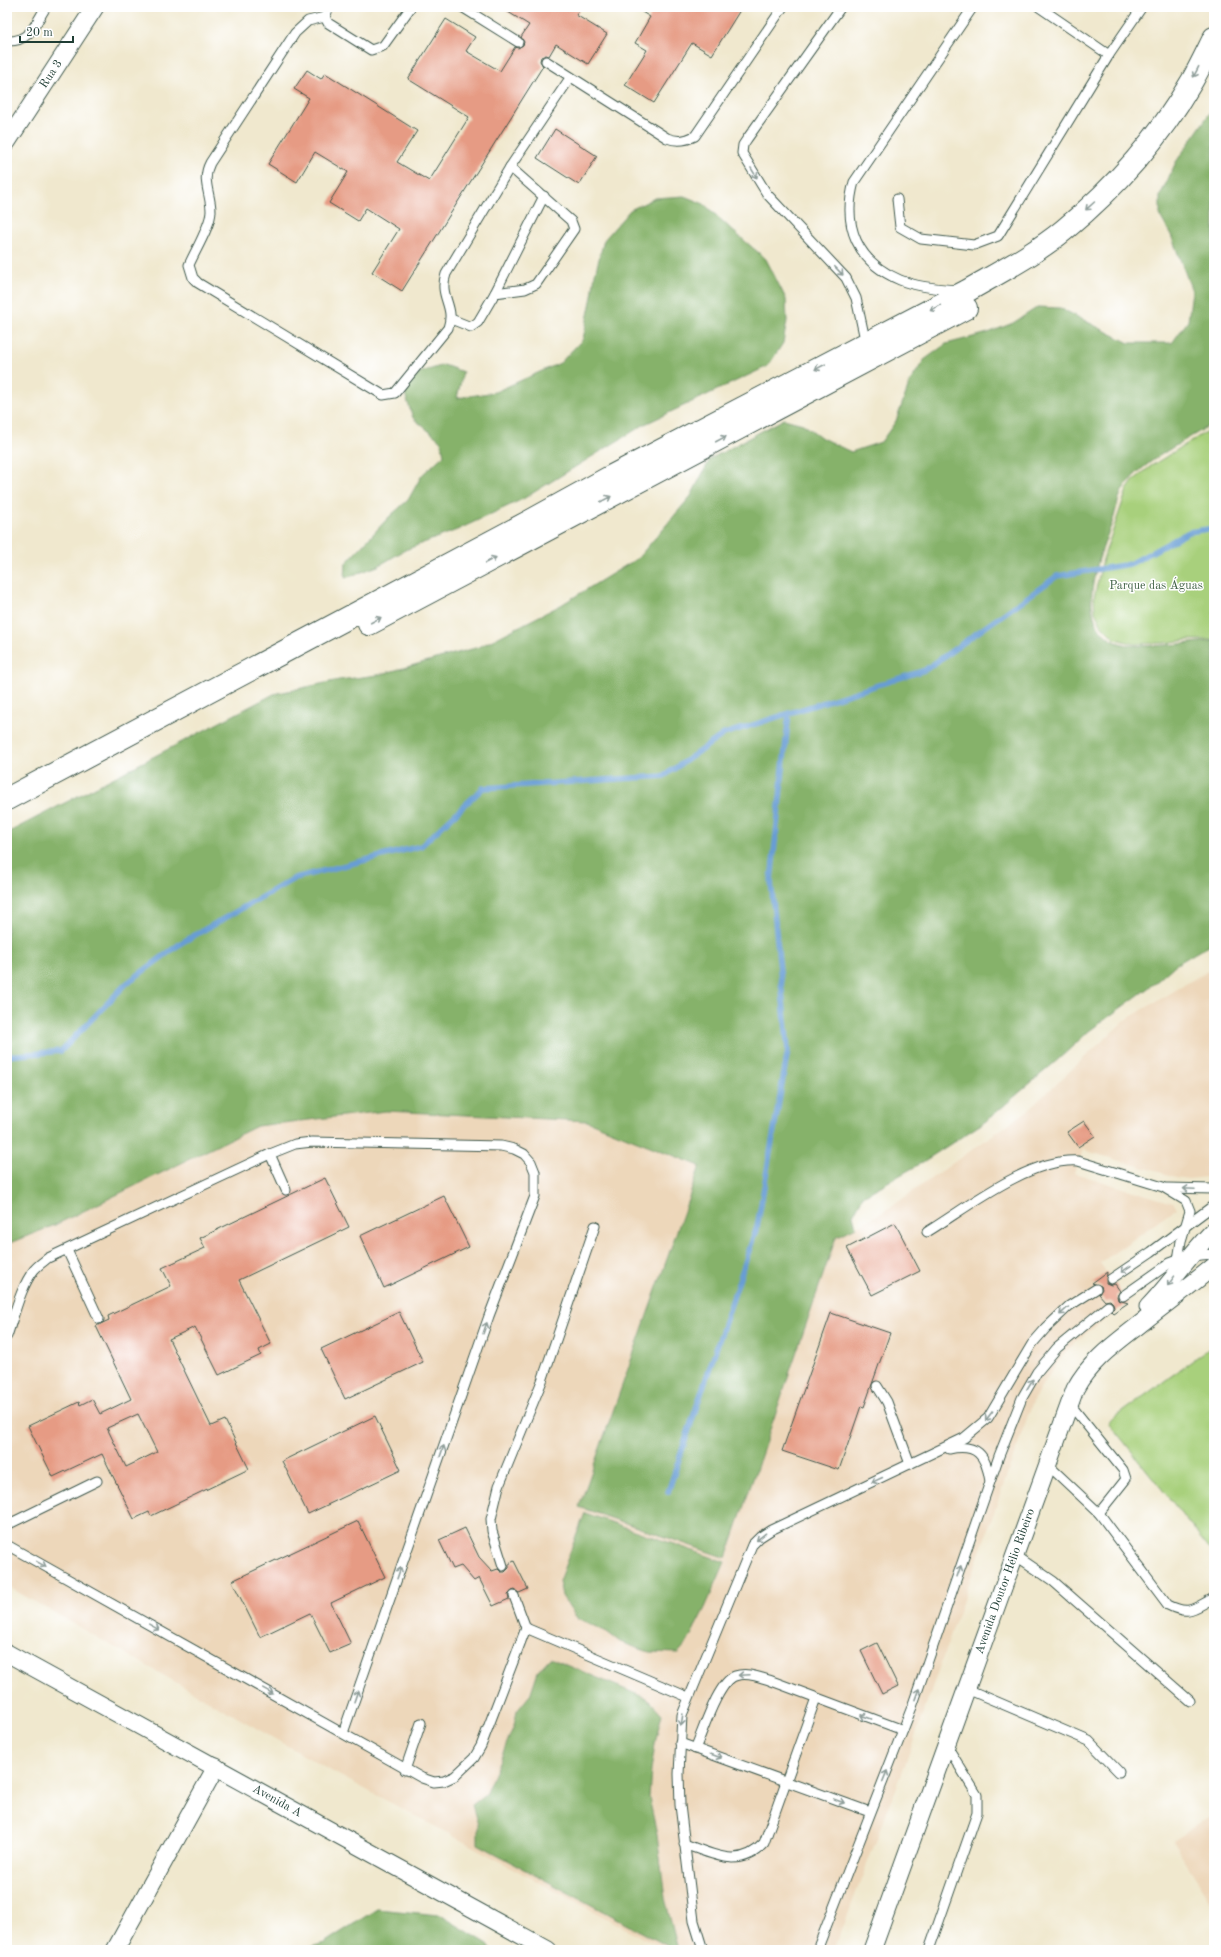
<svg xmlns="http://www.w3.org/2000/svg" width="1221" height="1957" viewBox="0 0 1221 1957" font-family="'Old Standard TT',serif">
	<rect width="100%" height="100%" fill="#fff"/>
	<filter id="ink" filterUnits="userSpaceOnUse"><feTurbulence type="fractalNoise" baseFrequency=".025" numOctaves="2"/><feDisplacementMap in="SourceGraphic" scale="8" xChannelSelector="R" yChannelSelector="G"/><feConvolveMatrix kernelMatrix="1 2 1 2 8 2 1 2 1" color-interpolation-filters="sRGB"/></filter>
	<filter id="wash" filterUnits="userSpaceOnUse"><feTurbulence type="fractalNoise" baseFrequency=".012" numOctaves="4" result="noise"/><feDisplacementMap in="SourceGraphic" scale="16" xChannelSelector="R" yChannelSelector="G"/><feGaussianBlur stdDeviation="0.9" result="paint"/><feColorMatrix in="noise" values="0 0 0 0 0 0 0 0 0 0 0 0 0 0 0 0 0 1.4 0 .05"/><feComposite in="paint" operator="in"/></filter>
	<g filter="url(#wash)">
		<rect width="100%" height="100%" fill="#f0e8ce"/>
		<g fill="#edd7ba">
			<polygon points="1214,967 1214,1176 1189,1179 1176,1177 1083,1150 1074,1173 1173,1203 1177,1208 1100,1263 1128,1303 1077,1340 1064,1354 1041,1387 1032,1404 901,1776 834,1950 666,1950 333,1772 7,1586 7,1244 55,1225 257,1126 386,1111 587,1121 700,1166 579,1507 805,1326 836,1237 885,1211 1027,1111 1124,1021"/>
			<polygon points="1214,1815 1214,1906 1172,1841"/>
		</g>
		<g fill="#a8d07b" stroke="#648658">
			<polygon points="1214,427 1214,640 1188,640 1164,643 1135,644 1115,639 1102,626 1095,612 1094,597 1103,559 1127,490 1134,480 1151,466"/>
			<polygon points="1214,1345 1214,1554 1108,1422"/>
		</g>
		<g fill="#86b26b" stroke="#527850">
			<path d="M1214 107V423C1188 439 1142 462 1125 486 1118 495 1116 512 1112 523 1100 555 1073 616 1112 640 1131 652 1190 642 1214 641V942L1175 965 1155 983 1089 1031 1061 1057 986 1121 918 1165 863 1196 853 1215 856 1227 836 1237 726 1558 579 1507 700 1166 587 1121 386 1111 257 1126 55 1225 7 1244V833L274 694 339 680 378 675 479 647 561 605 638 558 691 496 710 459 784 419 803 424 822 438 851 452 881 442 896 421 910 382 924 360 946 344 988 333 1013 323 1038 307 1060 308 1129 343H1172L1188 321 1192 291 1171 235 1160 216V196L1176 162Z"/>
			<polygon points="684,196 704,204 733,231 766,259 786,299 787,321 783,343 768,366 645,424 523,499 457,530 405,550 378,566 345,578 346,563 389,517 408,500 422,475 444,455 441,441 413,418 404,391 418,373 444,365 463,372 457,398 495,392 560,363 583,339 592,296 595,274 604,240 630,210 655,198"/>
			<polygon points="585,1513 725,1562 705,1608 687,1643 678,1653 649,1652 620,1642 607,1632 577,1618 562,1596 559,1581"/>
			<polygon points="550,1658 648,1699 662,1714 656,1738 651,1770 649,1798 657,1834 665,1898 678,1950 675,1950 478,1844 478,1825 472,1805 485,1795 514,1726 517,1711 530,1695 538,1671"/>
			<polygon points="377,1909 440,1915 488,1944 492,1950 302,1950 324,1943"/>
		</g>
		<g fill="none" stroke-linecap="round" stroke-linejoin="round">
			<g stroke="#679dd4" stroke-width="5.5">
				<polyline points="7,1056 61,1051 126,984 181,943 295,878 421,846 483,788 664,776 724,734 925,670 1057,576 1130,564 1189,532 1214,528"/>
				<polyline points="668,1492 757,1227 788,1050 771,881 789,713"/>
			</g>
		</g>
		<g id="blocks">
			<g fill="#e69b84" fill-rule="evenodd">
				<polygon points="500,7 582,7 576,15 607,34 588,64 556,44 549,56 546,55 541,57 540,61 543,66 402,291 372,272 399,229 366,208 358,221 329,203 348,172 315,152 297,182 268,164 309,98 294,89 307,70 321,79 325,73 417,131 397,162 429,181 469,117 408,79 446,19 475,37 466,51 500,71 515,47 518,48 523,45 524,42 521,37 529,25"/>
				<polygon points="634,7 742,7 712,55 692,43 654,103 625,85 647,50 635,43 650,17"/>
				<polygon points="555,129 597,156 579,185 537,158"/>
				<polygon points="1084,1121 1095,1136 1078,1147 1067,1132"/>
				<path d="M325 1178 349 1227 239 1280 271 1344 259 1350 261 1355 219 1375 195 1327 169 1339 211 1426 225 1420 249 1469 151 1516 149 1512 134 1519 102 1454 53 1477 28 1426 79 1402 80 1405 92 1399 100 1414 131 1399 96 1326 109 1320 108 1316 171 1286 162 1268 205 1248 200 1238ZM138 1414 157 1452 126 1467 107 1428Z"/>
				<polygon points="444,1196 469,1247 384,1288 360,1236"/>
				<polygon points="895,1223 920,1271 872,1295 847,1248"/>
				<polygon points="1107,1272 1106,1283 1111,1285 1115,1284 1120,1291 1117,1296 1118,1300 1128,1303 1113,1313 1111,1311 1114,1308 1113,1303 1110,1300 1105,1301 1099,1294 1102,1289 1101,1286 1092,1283"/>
				<polygon points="399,1312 423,1362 345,1399 321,1349"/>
				<polygon points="831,1313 890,1333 864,1407 861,1406 839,1470 782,1451"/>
				<polygon points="375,1416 401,1470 308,1514 282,1461"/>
				<polygon points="358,1521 385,1577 331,1603 351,1644 330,1653 310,1613 260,1637 232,1581"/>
				<polygon points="465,1528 479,1557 492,1571 498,1569 501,1572 505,1572 509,1568 509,1564 514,1561 528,1589 519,1593 515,1590 512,1591 508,1595 509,1599 493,1606 479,1578 474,1581 461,1566 453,1569 439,1540"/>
				<polygon points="877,1643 898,1686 882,1694 861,1651"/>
			</g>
		</g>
	</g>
	<g filter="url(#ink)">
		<use href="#blocks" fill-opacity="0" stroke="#3e574b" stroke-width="1"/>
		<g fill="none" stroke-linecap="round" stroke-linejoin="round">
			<defs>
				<g id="lane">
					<polyline points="329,7 325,17 328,23 371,50 383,46 411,7"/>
					<polyline points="462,7 518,42"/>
					<polyline points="841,7 747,139 743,145 742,153 767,194 846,278 856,298 866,344"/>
					<polyline points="1039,7 1109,55"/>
					<path d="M325 17 308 21 295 33 210 163C201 180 211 194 211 211 211 225 195 251 189 265L193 278 198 283 383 395 395 393 448 328C456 306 438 297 446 274L510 167 570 78"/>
					<path d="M7 41C30 42 35 24 46 7"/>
					<path d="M546 61 667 138C677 142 685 141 695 136L783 7"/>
					<polyline points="897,199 900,227 921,239 974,245 998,236 1109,55 1142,7"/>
					<path d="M958 290C939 289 917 287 900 280 857 262 842 226 854 182L973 7"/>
					<polyline points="495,293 525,289 536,284 574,229 571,221 510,167"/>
					<polyline points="451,319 471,327 478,322 495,293 544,196"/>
					<polyline points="270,1154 286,1190"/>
					<polyline points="1167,1188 1214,1189"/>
					<path d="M927 1232C968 1207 1029 1158 1078 1161L1163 1187 1186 1201 1190 1211 1181 1241 1178 1260"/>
					<polyline points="67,1250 99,1319"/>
					<polyline points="1111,1279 1151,1252 1214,1205"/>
					<polyline points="1123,1296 1170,1263 1189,1256 1214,1254"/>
					<path d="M7 1336C14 1316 21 1286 34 1270 38 1265 43 1262 48 1258L270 1154 295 1144 312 1142 501 1146 514 1149 524 1154 531 1162 535 1172V1196L489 1316 343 1733"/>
					<polyline points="877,1386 887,1402 910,1464"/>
					<polyline points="1069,1403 1123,1470 1126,1479 1099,1513"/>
					<path d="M949 1449C977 1443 986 1455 990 1481"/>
					<path d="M1047 1464 1099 1513 1168 1605C1190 1616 1194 1608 1214 1598"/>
					<polyline points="7,1525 97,1481"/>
					<polyline points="7,1545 422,1778 434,1782 444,1781 455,1776 474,1758 481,1746 526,1628 688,1697"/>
					<polyline points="1015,1555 1053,1581 1190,1701"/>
					<polyline points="503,1566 492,1531 491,1519 499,1486 542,1381 595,1226"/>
					<polyline points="514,1596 526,1628"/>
					<polyline points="967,1689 1089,1741 1119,1772"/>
					<polyline points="680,1743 870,1812"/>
					<path d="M695 1749C703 1731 718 1682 735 1676 747 1672 758 1677 769 1680L903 1730"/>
					<polyline points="405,1770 421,1723"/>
					<path d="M684 1844C713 1854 740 1870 764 1843L816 1698"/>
					<polyline points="703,1950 694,1921 680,1805 679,1774 682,1715 752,1545 760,1537 771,1530 964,1438 988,1418 1032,1344 1046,1328 1069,1306 1096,1289"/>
					<polyline points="817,1950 912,1707 999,1456 1022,1398 1037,1372 1057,1348 1108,1306"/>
					<polyline points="929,1950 977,1813 977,1795 947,1746"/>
				</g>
				<g id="street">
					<path id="s1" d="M7 142 95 7"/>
					<path d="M1148 1307C1172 1282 1190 1254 1214 1230"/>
					<path id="s2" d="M7 1653 548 1950"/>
					<polyline points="115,1950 216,1767"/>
					<path id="s3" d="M872 1950 1075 1389C1090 1360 1119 1341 1144 1321 1167 1303 1191 1285 1214 1266"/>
				</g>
				<g id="secondary">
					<polyline points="369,624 966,308"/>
					<path d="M7 799 530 521 610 477 967 291C1000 272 1035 254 1064 230 1115 188 1159 138 1192 81 1200 67 1207 52 1214 38"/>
				</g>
			</defs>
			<use href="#lane" stroke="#3e574b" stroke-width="11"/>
			<use href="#street" stroke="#3e574b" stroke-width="19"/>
			<use href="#secondary" stroke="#3e574b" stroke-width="24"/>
			<use href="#lane" stroke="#fff" stroke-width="9"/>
			<use href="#street" stroke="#fff" stroke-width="17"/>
			<use href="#secondary" stroke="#fff" stroke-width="22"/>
		</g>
		<defs><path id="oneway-shaft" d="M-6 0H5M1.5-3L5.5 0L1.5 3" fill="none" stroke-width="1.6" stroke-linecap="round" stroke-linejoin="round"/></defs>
		<g stroke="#8f9e9a">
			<use href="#oneway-shaft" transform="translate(1196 72) rotate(117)"/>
			<use href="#oneway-shaft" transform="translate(754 173) rotate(59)"/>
			<use href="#oneway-shaft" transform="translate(1090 206) rotate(138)"/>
			<use href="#oneway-shaft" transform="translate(839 271) rotate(46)"/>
			<use href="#oneway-shaft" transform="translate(935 308) rotate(153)"/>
			<use href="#oneway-shaft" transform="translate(820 367) rotate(152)"/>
			<use href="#oneway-shaft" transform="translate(721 439) rotate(-28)"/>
			<use href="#oneway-shaft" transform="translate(606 499) rotate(-28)"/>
			<use href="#oneway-shaft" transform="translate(491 560) rotate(-28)"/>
			<use href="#oneway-shaft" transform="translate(376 620) rotate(-28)"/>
			<use href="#oneway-shaft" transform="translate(1189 1189) rotate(-177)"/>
			<use href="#oneway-shaft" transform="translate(1126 1269) rotate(146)"/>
			<use href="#oneway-shaft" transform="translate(1171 1281) rotate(126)"/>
			<use href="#oneway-shaft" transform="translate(1064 1311) rotate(138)"/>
			<use href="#oneway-shaft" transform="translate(485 1328) rotate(-71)"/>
			<use href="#oneway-shaft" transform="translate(1030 1384) rotate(-59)"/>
			<use href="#oneway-shaft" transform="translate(989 1416) rotate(127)"/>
			<use href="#oneway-shaft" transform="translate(442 1451) rotate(-71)"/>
			<use href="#oneway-shaft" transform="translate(877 1480) rotate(155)"/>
			<use href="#oneway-shaft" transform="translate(761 1537) rotate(141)"/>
			<use href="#oneway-shaft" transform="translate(41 1564) rotate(29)"/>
			<use href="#oneway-shaft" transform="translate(959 1571) rotate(-71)"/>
			<use href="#oneway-shaft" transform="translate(399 1573) rotate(-71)"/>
			<use href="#oneway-shaft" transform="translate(154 1627) rotate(29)"/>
			<use href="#oneway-shaft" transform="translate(744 1675) rotate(177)"/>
			<use href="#oneway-shaft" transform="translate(268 1691) rotate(29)"/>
			<use href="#oneway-shaft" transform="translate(917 1694) rotate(-70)"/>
			<use href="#oneway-shaft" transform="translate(356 1696) rotate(-71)"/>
			<use href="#oneway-shaft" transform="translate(866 1717) rotate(-160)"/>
			<use href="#oneway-shaft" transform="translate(682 1720) rotate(98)"/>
			<use href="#oneway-shaft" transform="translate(716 1756) rotate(20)"/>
			<use href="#oneway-shaft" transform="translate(885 1776) rotate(-68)"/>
			<use href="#oneway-shaft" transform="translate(839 1801) rotate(20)"/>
		</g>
	</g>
	<g text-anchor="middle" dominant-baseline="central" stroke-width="3" stroke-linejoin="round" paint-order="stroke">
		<g font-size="12" fill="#1f3d34" stroke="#fff">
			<text stroke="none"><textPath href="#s1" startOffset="81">Rua 3</textPath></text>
			<text stroke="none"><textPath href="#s3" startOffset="392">Avenida Doutor Hélio Ribeiro</textPath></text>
			<text stroke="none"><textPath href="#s2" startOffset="308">Avenida A</textPath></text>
		</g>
		<g font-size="12" fill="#416246" stroke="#fff">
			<text x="1156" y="586">Parque das Águas</text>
		</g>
	</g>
	<rect width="1221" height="1957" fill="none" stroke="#fff" stroke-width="24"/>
	<path d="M20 36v6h53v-6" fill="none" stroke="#1f3d34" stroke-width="2"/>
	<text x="26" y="36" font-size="12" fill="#1f3d34" stroke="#ffffff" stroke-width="3" paint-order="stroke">20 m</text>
</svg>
